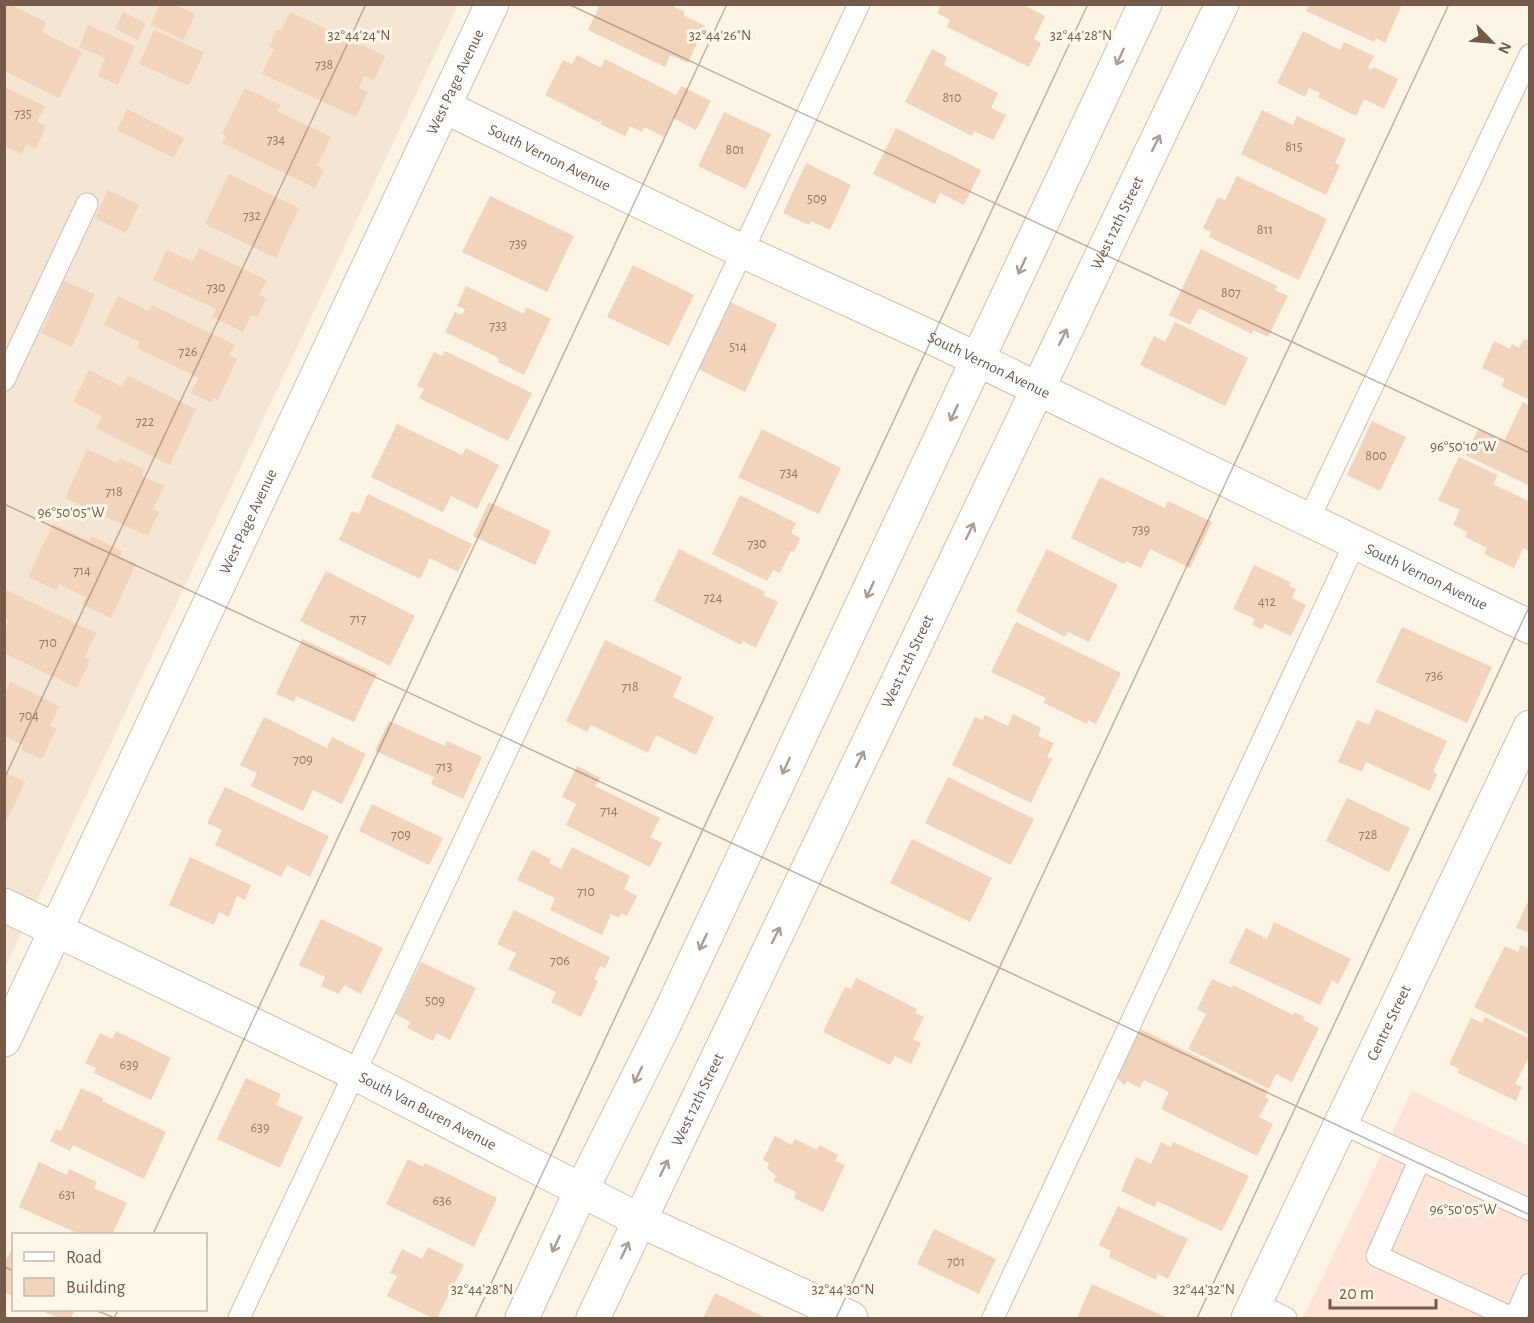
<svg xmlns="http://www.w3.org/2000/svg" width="1534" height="1323" viewBox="0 0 1534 1323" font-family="'Alegreya Sans',sans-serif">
	<rect width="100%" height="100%" fill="#fcf4e4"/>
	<polygon fill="#f4e6d2" points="5,5 458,5 5,968"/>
	<polygon fill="#fde4d7" points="1412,1091 1529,1146 1529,1318 1303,1318"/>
	<g fill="#f2d3bb">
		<polygon points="160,4 173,4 195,14 184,40 151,25"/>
		<polygon points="593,4 669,4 685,12 683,15 705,26 688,63 670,55 665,67 588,30 599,7"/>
		<polygon points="941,4 1022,4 1045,16 1034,39 1041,43 1029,67 947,27 950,20 937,13"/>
		<polygon points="1309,4 1402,4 1385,43 1376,38 1374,42 1306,11"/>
		<polygon points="4,5 11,5 46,22 42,32 82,52 59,98 4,71"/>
		<polygon points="123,12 146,23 138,40 115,29"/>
		<polygon points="290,12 385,56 374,80 364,76 359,88 368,92 356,117 262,74 274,49 269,47 277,29 281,31"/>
		<polygon points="88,25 135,46 118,85 98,76 105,58 79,47"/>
		<polygon points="154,30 204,52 189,86 139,64"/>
		<polygon points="1303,31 1340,50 1344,42 1374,56 1368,68 1372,70 1374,67 1398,79 1384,109 1364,99 1356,116 1318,97 1320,93 1309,88 1305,97 1277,83"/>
		<polygon points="932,49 947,57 944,65 998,93 991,108 1006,115 993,140 974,131 972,136 905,102"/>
		<polygon points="577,55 601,68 605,59 676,95 681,86 711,101 696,130 673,118 664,137 644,127 642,132 630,126 625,136 600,124 602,120 598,122 545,95 563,60 572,64"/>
		<polygon points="4,87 45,106 37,122 46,126 36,149 26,144 22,154 4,146"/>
		<polygon points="245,88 280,105 277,111 331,137 317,166 324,170 315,188 222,143 226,136 222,134"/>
		<polygon points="127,109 184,138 174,158 117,130"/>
		<polygon points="1262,110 1293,125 1297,116 1346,139 1335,163 1340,165 1326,195 1241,154"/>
		<polygon points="724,112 771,134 746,189 698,166"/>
		<polygon points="896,128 981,170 964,205 940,193 935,204 873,174"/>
		<polygon points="806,163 851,185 830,230 811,221 809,225 783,213"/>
		<polygon points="229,174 299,208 276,258 205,224"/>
		<polygon points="1237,176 1327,219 1299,280 1209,237 1211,232 1203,228 1218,197 1225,200"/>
		<polygon points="108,190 139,205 126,233 95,218"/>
		<polygon points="490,196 574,236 547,292 462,252"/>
		<polygon points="199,248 267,280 259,295 266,298 257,318 251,315 243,332 212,317 216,309 153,280 167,250 193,262"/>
		<polygon points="1201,249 1277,286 1275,290 1288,296 1268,337 1253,330 1252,334 1199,308 1190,325 1169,315"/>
		<polygon points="633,265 694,295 669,346 607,317"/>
		<polygon points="64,281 95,294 72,347 41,333"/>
		<polygon points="466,286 524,314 526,307 551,319 524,375 498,362 499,358 445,332 455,312 462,315 465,309 457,306"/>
		<polygon points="118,296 149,311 152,305 235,345 229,355 237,359 218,400 213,398 211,403 191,393 199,378 137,348 140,342 104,325"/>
		<polygon points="730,302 777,324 745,392 698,369"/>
		<polygon points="1175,322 1248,358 1225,406 1140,365 1154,336 1165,342"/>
		<polygon points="1524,339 1530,341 1530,395 1527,399 1501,386 1505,379 1482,368 1494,341 1510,349 1512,344 1519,348"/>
		<polygon points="445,351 532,393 508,441 419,398 424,389 417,386 434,352 442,356"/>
		<polygon points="89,370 122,387 128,376 196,409 170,465 96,428 102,416 73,402"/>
		<polygon points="1523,402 1530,406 1530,486 1465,455 1478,429 1504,441"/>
		<polygon points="1372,421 1406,437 1380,491 1347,475"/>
		<polygon points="397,424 462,455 466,448 499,465 477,509 451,496 443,512 371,477"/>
		<polygon points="762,429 841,468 819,514 738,477"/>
		<polygon points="87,449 117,463 120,458 145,470 142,476 164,486 153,509 159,512 148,536 65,498"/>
		<polygon points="1459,457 1498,475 1493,484 1530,502 1530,551 1523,548 1514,568 1484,554 1487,548 1465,537 1467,532 1453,525 1460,510 1438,500"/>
		<polygon points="1100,477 1165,508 1168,501 1212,522 1190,568 1150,549 1141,568 1126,561 1124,564 1071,538"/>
		<polygon points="368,494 472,544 458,572 430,558 420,579 339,540 352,511 359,514"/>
		<polygon points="740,495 796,523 791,533 800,538 794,552 791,551 780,573 773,570 767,581 712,554"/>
		<polygon points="489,502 551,531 535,565 473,536"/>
		<polygon points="53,524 89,541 91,536 122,551 120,557 136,564 111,618 82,604 86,597 59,584 56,590 28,577"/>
		<polygon points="679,549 765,592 763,595 778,602 756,648 743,641 741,645 654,601"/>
		<polygon points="1047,549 1118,585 1089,642 1068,632 1065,637 1016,611"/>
		<polygon points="1254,565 1290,582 1289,586 1296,589 1292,598 1306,605 1291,636 1265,624 1262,629 1252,625 1255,619 1233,609"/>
		<polygon points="326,571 415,616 390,666 300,621"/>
		<polygon points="4,589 96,633 85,657 90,660 77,688 4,653 4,630 9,620 4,617"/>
		<polygon points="1016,622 1121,673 1096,724 1088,720 1087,724 1044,703 1046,698 991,672"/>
		<polygon points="1402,627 1492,667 1467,723 1376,682"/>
		<polygon points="302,639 377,674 354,722 296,696 294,702 276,694"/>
		<polygon points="605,640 682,677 673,697 714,717 696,755 656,735 648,753 591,725 587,732 566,721"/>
		<polygon points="11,682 59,706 50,725 56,729 42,759 21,750 23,745 4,736 4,690 6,691"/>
		<polygon points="1376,709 1447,741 1433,772 1437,774 1430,791 1366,762 1362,772 1338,762 1357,720 1369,725"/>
		<polygon points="1013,714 1041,728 1038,736 1054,743 1047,757 1052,759 1031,803 952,765 975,717 982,720 985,715 1008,726"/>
		<polygon points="264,717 327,748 332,737 366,754 342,804 313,790 303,811 251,786 257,773 240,765"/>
		<polygon points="389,721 445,746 447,741 482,757 463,799 431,784 434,777 375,751"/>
		<polygon points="577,766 600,778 595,786 660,818 650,837 662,843 650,867 566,825 576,804 562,797"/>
		<polygon points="4,772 25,782 4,825"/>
		<polygon points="948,777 1034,819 1011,865 925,823"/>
		<polygon points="225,787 329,836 310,877 287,865 281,877 215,845 222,830 207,823"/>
		<polygon points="1347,798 1410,828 1389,872 1326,841"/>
		<polygon points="372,804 443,838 429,865 359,831"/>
		<polygon points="912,839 992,878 970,922 890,883"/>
		<polygon points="572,847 630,876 624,889 637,896 627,916 621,913 619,918 611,914 602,935 550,910 555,898 517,880 532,850 551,859 549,863 561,869"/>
		<polygon points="190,857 251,885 245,900 237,896 229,917 219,912 214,925 169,905"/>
		<polygon points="1530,897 1530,933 1516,928"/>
		<polygon points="514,910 610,957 605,968 600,966 594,979 598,981 581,1017 551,1002 556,992 508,969 516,953 497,944"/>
		<polygon points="321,919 383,948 361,994 344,985 339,994 321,986 325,977 299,965"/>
		<polygon points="1274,922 1351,959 1338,984 1332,980 1320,1005 1229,963 1246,928 1267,939"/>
		<polygon points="1521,945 1530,949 1530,1035 1474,1007 1505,946 1518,952"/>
		<polygon points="421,962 476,988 450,1040 437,1033 433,1041 407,1028 410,1022 395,1014"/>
		<polygon points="856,978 917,1009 915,1013 924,1017 913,1039 921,1043 911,1064 895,1056 890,1065 823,1032 845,987 851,989"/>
		<polygon points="1212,979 1232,988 1233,985 1293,1015 1295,1012 1304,1017 1303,1020 1319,1028 1292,1082 1276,1074 1269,1089 1188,1049 1206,1014 1197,1009"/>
		<polygon points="1485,1017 1530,1039 1530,1055 1515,1084 1522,1087 1516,1101 1458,1073 1459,1069 1449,1064 1471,1018 1482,1023"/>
		<polygon points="1138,1028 1268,1091 1265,1097 1269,1099 1259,1117 1273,1124 1257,1156 1161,1109 1169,1092 1144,1080 1140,1088 1127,1081 1125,1086 1115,1076"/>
		<polygon points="116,1031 171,1058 151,1100 94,1073 96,1068 85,1063 100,1033 112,1039"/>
		<polygon points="246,1078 281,1094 276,1105 303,1117 280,1168 217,1139"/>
		<polygon points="81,1088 103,1098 102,1101 166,1132 144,1179 73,1145 70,1151 50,1141 56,1129 61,1131"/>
		<polygon points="775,1136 792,1145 795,1139 817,1150 819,1145 838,1155 835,1161 845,1165 823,1212 794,1198 796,1192 773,1181 776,1176 767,1168 769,1163 763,1160"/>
		<polygon points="1161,1142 1171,1147 1173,1142 1249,1176 1222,1231 1157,1201 1155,1207 1121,1191 1136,1157 1151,1164"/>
		<polygon points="408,1159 423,1167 425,1163 497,1198 474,1247 386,1204"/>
		<polygon points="39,1162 67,1175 69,1169 97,1182 94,1188 127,1203 112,1234 79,1234 19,1207"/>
		<polygon points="1118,1206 1188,1239 1168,1279 1158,1274 1156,1280 1109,1257 1111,1251 1099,1245"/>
		<polygon points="934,1229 996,1259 979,1294 917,1264"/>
		<polygon points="14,1245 14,1297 4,1292 4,1264"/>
		<polygon points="428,1247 464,1265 437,1318 432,1318 387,1296 397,1276 390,1273 402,1249 422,1259"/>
		<polygon points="1092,1284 1168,1318 1077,1318"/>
		<polygon points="715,1293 766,1318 703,1318"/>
		<polygon points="40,1310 75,1310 71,1318 58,1318"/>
	</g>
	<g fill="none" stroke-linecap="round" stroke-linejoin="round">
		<defs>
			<g id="lane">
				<polyline points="4,380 87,204"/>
				<polyline points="1308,521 1530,55"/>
				<polyline points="1341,1123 1530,1210"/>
				<polyline points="1420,1159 1377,1256 1512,1318"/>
				<polyline points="1255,1303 1286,1318"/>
				<polyline points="239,1318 859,4"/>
				<polyline points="993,1318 1355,543"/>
				<polyline points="1515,1318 1530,1284"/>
			</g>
			<g id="street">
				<path id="s1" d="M445 107 742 251 937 340 1530 627"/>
				<path id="s2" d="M4 905 356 1074 639 1220 851 1318"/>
				<path id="s3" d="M4 1040 492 4"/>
				<path id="s4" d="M1248 1318 1530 727"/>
			</g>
			<g id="secondary">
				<polyline points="522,1318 581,1191 665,1023 1145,4"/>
				<path id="s5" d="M593 1318 1222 4"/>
			</g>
		</defs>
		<use href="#lane" stroke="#d0bead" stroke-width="23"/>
		<use href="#street" stroke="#d0bead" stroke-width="35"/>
		<use href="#secondary" stroke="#d3beaa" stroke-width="35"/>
		<use href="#lane" stroke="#fff" stroke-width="21"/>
		<use href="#street" stroke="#fff" stroke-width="33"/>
		<use href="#secondary" stroke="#fff" stroke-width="33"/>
	</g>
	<defs><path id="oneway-shaft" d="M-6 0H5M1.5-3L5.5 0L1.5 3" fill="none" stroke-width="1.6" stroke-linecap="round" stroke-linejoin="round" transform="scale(1.5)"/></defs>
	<g stroke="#ac9c92">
		<use href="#oneway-shaft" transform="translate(1120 57) rotate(115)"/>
		<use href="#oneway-shaft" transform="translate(1156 143) rotate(-64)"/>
		<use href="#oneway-shaft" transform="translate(1022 266) rotate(115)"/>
		<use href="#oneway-shaft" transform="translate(1063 337) rotate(-64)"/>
		<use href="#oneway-shaft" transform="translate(954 413) rotate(115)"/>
		<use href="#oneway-shaft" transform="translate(970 531) rotate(-64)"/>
		<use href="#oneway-shaft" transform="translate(870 590) rotate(115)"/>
		<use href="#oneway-shaft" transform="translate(860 759) rotate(-64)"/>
		<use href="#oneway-shaft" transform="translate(786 766) rotate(115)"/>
		<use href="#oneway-shaft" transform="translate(776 935) rotate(-64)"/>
		<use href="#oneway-shaft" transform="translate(703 942) rotate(115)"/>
		<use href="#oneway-shaft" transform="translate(638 1075) rotate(116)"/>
		<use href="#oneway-shaft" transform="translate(664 1168) rotate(-64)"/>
		<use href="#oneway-shaft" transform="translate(556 1244) rotate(115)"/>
		<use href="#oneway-shaft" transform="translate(625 1250) rotate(-65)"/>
	</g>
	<path fill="none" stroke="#755a49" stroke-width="1.5" stroke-opacity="0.45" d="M568 4 1530 453M4 5 5 4M4 504 1530 1215M4 779 366 4M153 1234 727 4M4 1267 14 1271M95 1310 115 1318M114 1318 118 1310M475 1318 1088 4M836 1318 1449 4M1197 1318 1530 605"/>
	<g text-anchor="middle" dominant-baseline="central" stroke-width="6" stroke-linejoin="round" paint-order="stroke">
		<g font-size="14" fill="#947866">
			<text x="324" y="65">738</text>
			<text x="952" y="98">810</text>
			<text x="23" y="114">735</text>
			<text x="276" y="140">734</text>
			<text x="1294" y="147">815</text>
			<text x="735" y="150">801</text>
			<text x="817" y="199">509</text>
			<text x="252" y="216">732</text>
			<text x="1265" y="230">811</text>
			<text x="518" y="244">739</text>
			<text x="216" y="288">730</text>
			<text x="1231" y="293">807</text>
			<text x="498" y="326">733</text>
			<text x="738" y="347">514</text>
			<text x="188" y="352">726</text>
			<text x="145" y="422">722</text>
			<text x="1376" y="456">800</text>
			<text x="789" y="473">734</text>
			<text x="114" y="492">718</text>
			<text x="1141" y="530">739</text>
			<text x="757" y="544">730</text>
			<text x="82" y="571">714</text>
			<text x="713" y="598">724</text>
			<text x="1267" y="602">412</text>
			<text x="358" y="619">717</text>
			<text x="48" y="643">710</text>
			<text x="1434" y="676">736</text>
			<text x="630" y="687">718</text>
			<text x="29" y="716">704</text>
			<text x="303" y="760">709</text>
			<text x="444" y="767">713</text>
			<text x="609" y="811">714</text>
			<text x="401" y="835">709</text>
			<text x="1368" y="835">728</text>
			<text x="586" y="892">710</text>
			<text x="560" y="961">706</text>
			<text x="435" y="1001">509</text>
			<text x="129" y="1065">639</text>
			<text x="260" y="1128">639</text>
			<text x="67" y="1195">631</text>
			<text x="442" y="1201">636</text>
			<text x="956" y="1262">701</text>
		</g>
		<g font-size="16" fill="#755a49" stroke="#fff8ea">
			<text stroke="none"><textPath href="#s3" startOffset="1059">West Page Avenue</textPath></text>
			<text stroke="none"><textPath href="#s1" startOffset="116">South Vernon Avenue</textPath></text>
			<text stroke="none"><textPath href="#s5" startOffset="1214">West 12th Street</textPath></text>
			<text stroke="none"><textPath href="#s1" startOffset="602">South Vernon Avenue</textPath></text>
			<text stroke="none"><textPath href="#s3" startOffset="573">West Page Avenue</textPath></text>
			<text stroke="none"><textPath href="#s1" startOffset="1088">South Vernon Avenue</textPath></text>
			<text stroke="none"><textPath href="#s5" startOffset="728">West 12th Street</textPath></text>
			<text stroke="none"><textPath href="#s4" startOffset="327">Centre Street</textPath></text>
			<text stroke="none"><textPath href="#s5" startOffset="242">West 12th Street</textPath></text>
			<text stroke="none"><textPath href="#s2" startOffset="471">South Van Buren Avenue</textPath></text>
		</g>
	</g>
	<g font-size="15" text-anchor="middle" fill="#755a49" stroke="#fff8ea" stroke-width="6" stroke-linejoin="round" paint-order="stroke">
		<text x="359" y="40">32°44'24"N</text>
		<text x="720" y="40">32°44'26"N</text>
		<text x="1081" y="40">32°44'28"N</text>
		<text x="1463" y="451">96°50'10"W</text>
		<text x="71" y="517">96°50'05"W</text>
		<text x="1463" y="1214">96°50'05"W</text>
		<text x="482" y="1294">32°44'28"N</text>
		<text x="843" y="1294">32°44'30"N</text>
		<text x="1204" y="1294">32°44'32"N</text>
	</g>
	<rect width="1534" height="1323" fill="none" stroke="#755a49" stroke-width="12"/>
	<rect x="12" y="1233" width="195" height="78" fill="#fff8ea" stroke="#c8b9aa" stroke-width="1.5"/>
	<rect x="24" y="1252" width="30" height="9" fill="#ffffff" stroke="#c8b9aa" stroke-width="1.5"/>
	<text x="66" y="1263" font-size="18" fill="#755a49">Road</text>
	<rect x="24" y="1278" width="30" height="18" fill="#f2d3bb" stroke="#c8b9aa" stroke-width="1.5"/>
	<text x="66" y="1293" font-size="18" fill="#755a49">Building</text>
	<g transform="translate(1492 42) rotate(115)" stroke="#fff8ea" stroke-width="4.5" paint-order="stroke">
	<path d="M0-4.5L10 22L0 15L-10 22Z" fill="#755a49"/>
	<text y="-9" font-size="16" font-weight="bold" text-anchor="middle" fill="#755a49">N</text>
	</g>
	<path d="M1330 1299v9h106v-9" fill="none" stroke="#755a49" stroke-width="3"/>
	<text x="1339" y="1299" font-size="18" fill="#755a49" stroke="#fff8ea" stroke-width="4.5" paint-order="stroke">20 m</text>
</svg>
